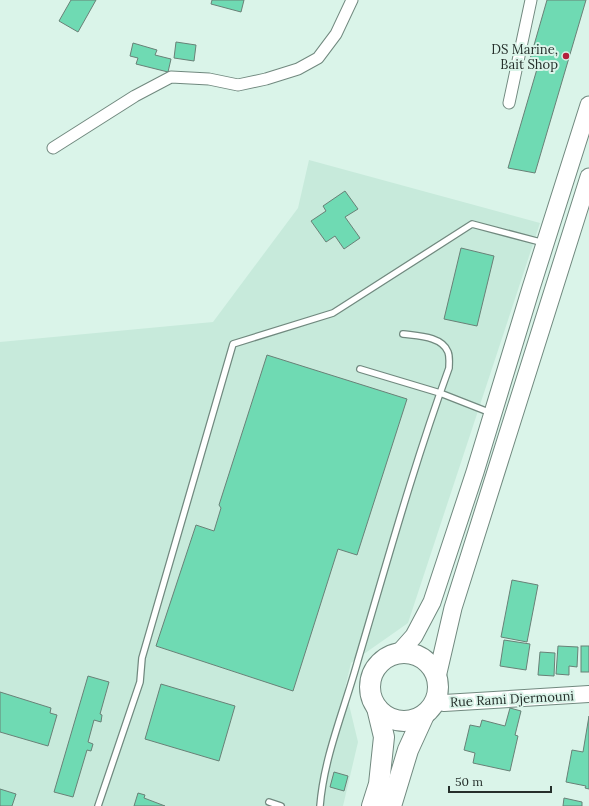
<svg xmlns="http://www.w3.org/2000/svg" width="589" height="806" viewBox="0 0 589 806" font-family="Lora,serif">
	<rect width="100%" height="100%" fill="#daf4e9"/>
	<polygon fill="#c7eadb" points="309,160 540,223 408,623 351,663 345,688 358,742 343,806 0,806 0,342 213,322 298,208"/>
	<g fill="#6fdab3" stroke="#698177">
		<polygon points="71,0 96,0 78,32 59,21"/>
		<polygon points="212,0 244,0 241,12 211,4"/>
		<polygon points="547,0 586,0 535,173 508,168 537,69 528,66"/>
		<polygon points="176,42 196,45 194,61 174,58"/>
		<polygon points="133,43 157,50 155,55 171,59 168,72 136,64 138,58 130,56"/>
		<polygon points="345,191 358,209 345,217 360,238 344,249 335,236 326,242 311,221 326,211 323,206"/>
		<polygon points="461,248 494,256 477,326 444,319"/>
		<polygon points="267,355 407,399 357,555 338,549 293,691 156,646 196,525 214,531 221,508 219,505"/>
		<polygon points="512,580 538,585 527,642 501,637"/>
		<polygon points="504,640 530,644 526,670 500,666"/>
		<polygon points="558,646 578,647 577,667 569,666 569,675 556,674"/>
		<rect x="581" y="646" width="8" height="26"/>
		<polygon points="540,652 555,653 554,676 538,675"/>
		<polygon points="88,676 109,682 100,714 102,715 101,722 94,720 88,742 93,744 91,751 87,750 73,797 54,792"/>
		<polygon points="161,684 235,706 219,761 145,739"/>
		<polygon points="0,692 51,708 50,713 57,715 48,746 0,732"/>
		<polygon points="510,708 521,711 515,735 518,736 510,771 473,763 475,753 464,750 470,725 480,727 482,720 505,726"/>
		<polygon points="589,716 589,789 585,788 586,786 566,782 572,750 583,752"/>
		<polygon points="334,772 348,776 344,791 330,787"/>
		<polygon points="0,789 16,794 12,806 0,806"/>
		<polygon points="138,793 145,795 144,798 165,806 134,806"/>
		<polygon points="564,798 582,802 582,806 563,806"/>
	</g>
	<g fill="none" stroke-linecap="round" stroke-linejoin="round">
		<defs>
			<g id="lane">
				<polyline points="360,369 440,393 491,413"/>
				<polyline points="269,802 281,806"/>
				<polyline points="98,806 140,682 142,658 233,344 333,313 472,224 544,243"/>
				<path d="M320 806C324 756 345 708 358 660 387 562 414 464 449 368 449 363 450 357 448 352 442 336 417 336 403 334"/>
			</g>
			<g id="street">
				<polyline points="509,103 531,0"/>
				<polyline points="53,148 135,96 171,77 209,79 238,85 266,79 298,69 318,58 336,34 352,0"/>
			</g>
			<polyline id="secondary" points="435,701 444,703 589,694"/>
			<g id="primary">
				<polyline points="398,654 414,636 432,602 475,472 531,288 589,105"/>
				<polyline points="437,677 453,608 589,177"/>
			</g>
			<g id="highway">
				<circle cx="404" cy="687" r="34"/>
				<polyline points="372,806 379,784 384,737 377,708"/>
				<polyline points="391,806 408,750 424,715"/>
			</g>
		</defs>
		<use href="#lane" stroke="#71897f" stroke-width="8"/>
		<use href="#street" stroke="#71897f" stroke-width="13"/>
		<use href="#secondary" stroke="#71897f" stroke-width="18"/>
		<use href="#primary" stroke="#71897f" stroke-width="19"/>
		<use href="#highway" stroke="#71897f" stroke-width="22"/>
		<use href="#lane" stroke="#fff" stroke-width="5.5"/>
		<use href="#street" stroke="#fff" stroke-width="11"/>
		<use href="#secondary" stroke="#fff" stroke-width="16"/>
		<use href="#primary" stroke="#fff" stroke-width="17"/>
		<use href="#highway" stroke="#fff" stroke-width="20"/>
	</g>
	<circle fill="#b3203c" stroke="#daf4e9" stroke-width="1.5" cx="566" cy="56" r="4"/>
	<g text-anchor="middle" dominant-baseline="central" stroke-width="4" stroke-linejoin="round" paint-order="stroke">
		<g font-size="13" fill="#252f2b" stroke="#daf4e9" text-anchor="end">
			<text x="558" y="49">DS Marine,<tspan x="558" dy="15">Bait Shop</tspan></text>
		</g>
		<g font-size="13" fill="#252f2b" stroke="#daf4e9">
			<text transform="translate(512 699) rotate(-3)">Rue Rami Djermouni</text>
		</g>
	</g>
	<path d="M449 786v6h102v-6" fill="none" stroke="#252f2b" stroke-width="2"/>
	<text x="455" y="786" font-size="12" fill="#252f2b" stroke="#daf4e9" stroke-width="3" paint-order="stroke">50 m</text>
</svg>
